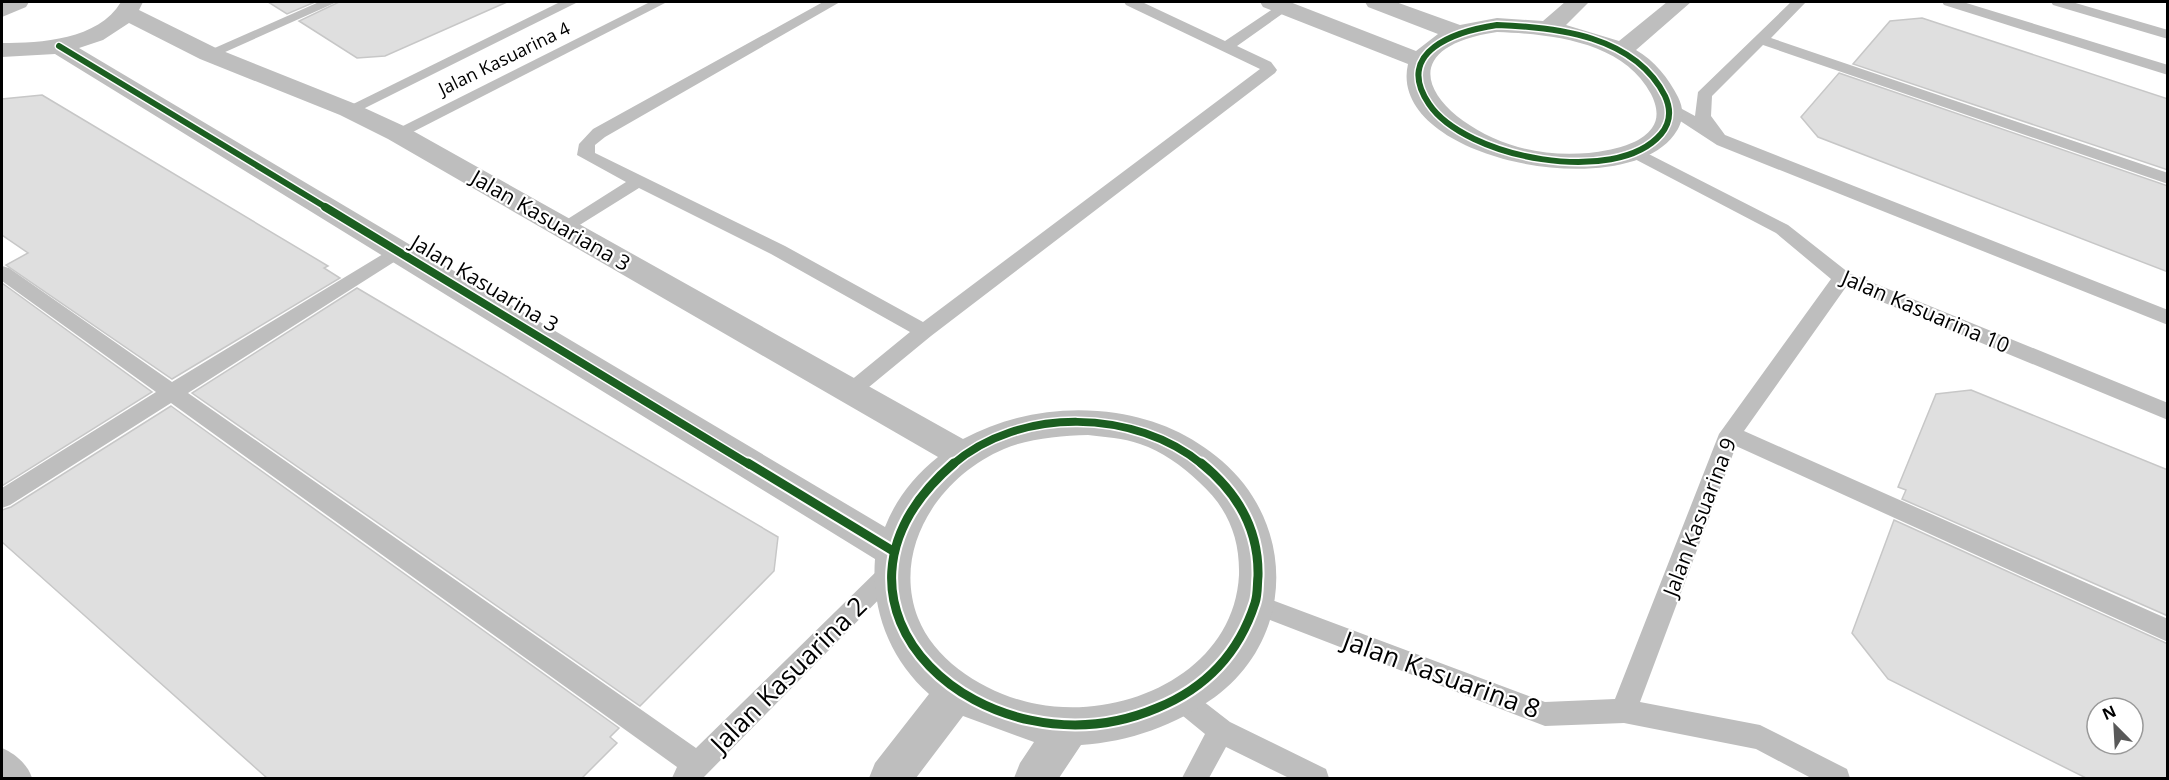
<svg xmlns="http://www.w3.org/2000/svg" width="2169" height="780" viewBox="0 0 2169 780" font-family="'Open Sans',sans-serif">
	<rect width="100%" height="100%" fill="#fff"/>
	<g fill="#dfdfdf" stroke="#c7c7c7" stroke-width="1.5" fill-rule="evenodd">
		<polygon points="268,2 315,2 287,14"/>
		<polygon points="339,2 507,2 385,56 357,58 299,21"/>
		<polygon points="1922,18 2168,99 2168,170 1853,64 1890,21"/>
		<polygon points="1839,73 2168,186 2168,272 1818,137 1801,117"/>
		<polygon points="42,95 328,266 324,268 340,278 172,379 6,265 28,253 2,235 2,99"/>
		<polygon points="2,283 152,392 2,486"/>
		<polygon points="357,288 778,537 774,571 640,706 192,393"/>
		<polygon points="1971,390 2168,470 2168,616 1902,499 1906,490 1898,487 1936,394"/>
		<polygon points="171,406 619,728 610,737 617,743 582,778 267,778 2,542 2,510 11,507"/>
		<path d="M1894 520 2168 644V778H2086L1888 679 1852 633ZM2097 708H2133V744H2097Z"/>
	</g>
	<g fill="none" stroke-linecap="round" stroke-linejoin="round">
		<g fill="#bebebe" fill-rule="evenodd">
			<polygon points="319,2 337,2 214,57 209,59 201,54"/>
			<polygon points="560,2 578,2 355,113 349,115 341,110"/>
			<polygon points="650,2 667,2 403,137 397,138 389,133"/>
			<polygon points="823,2 840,2 605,137 595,145 595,153 785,246 923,322 1260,69 1126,5 1124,2 1142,2 1225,41 1280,4 1285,3 1292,7 1237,46 1271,62 1277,70 1275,73 931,336 858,396 851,399 844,396 840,391 844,386 910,332 771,254 639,188 570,231 564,233 555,227 626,182 577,155 579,144 593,129"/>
			<polygon points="1791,2 1806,2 1771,38 2168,173 2168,184 1763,45 1712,96 1711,116 1725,135 2168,310 2168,325 1717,145 1665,111 1663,108 1665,105 1671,103 1695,116 1698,92"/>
			<polygon points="1942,2 1963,2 2168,65 2168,75 1944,5"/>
			<polygon points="2051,2 2072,2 2168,30 2168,39 2053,5"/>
			<polygon points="1635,147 1788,225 1849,273 2168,403 2168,420 1846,287 1744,431 2168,619 2168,642 1736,446 1640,702 1760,725 1847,769 1850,778 1811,778 1756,749 1624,723 1545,726 1247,611 1244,604 1247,597 1256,594 1545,702 1615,699 1719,434 1831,279 1776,233 1629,156 1626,152"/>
			<polygon points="398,245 405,247 407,251 405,255 188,393 696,748 885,563 893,560 901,563 905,570 901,577 703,778 672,778 677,767 171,403 10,505 2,508 2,488 156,392 2,281 2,266 9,268 172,382"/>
			<polygon points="1181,687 1190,691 1230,722 1326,769 1329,778 1289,778 1226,747 1209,778 1182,778 1205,734 1172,707 1168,699 1172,691"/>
			<path d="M2 748C16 754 28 765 32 778H2Z"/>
		</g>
		<g fill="#bebebe" fill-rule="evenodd">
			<polygon points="2,2 29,2 26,7 2,17"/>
			<path d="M121 2H143L139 10 218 49 358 105 406 127 963 439C1010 414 1064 405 1116 413 1156 419 1192 435 1222 461 1296 525 1295 638 1215 697 1176 725 1129 742 1081 745L1059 778H1014L1020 763 1034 742 963 716 916 778H869L875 763 929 694C890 660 871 610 875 559L55 54 2 57V43C41 43 98 40 121 2ZM129 23 200 59 340 115 388 139 938 457C914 476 896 499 885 527L79 48 103 40ZM1088 435C1105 437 1123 438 1140 444 1162 451 1182 466 1199 482 1227 507 1240 537 1239 575 1234 672 1124 721 1037 704 991 696 936 664 918 618 891 548 940 476 1004 449 1030 438 1060 436 1088 435Z"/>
			<path d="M1260 2H1290L1416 51 1438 34 1368 7 1365 2H1396L1460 25 1497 18 1543 21 1565 2H1589L1566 25 1619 41 1667 2H1691L1636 50C1654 60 1669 79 1678 97 1685 111 1683 123 1674 135 1622 205 1386 159 1408 64L1263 7ZM1497 32C1550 34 1623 41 1651 94 1656 104 1660 117 1652 128 1643 141 1623 147 1608 150 1579 156 1546 155 1518 147 1441 125 1377 50 1497 32Z"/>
		</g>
		<defs>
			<g id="cycleway-far2">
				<path d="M1497 25C1557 27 1635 36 1665 96 1671 109 1671 122 1661 134 1616 187 1465 158 1429 104 1393 51 1457 31 1497 25Z"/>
				<polyline points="59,46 327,208"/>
			</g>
			<g id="cycleway-far1">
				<polyline points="325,207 750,465"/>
				<path d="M952 465C1020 406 1135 409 1203 465"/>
			</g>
			<g id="cycleway">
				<polyline points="748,463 893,551"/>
				<path d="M954 463C788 606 987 780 1157 708 1206 688 1239 653 1255 603 1258 594 1257 585 1258 576 1259 529 1237 492 1201 463"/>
			</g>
		</defs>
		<use href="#cycleway-far2" stroke="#fff" stroke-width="9"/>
		<use href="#cycleway-far1" stroke="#fff" stroke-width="11"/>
		<use href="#cycleway" stroke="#fff" stroke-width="13"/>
		<use href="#cycleway-far2" stroke="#1b5e20" stroke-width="6"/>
		<use href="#cycleway-far1" stroke="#1b5e20" stroke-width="8"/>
		<use href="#cycleway" stroke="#1b5e20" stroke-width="9"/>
	</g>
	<g text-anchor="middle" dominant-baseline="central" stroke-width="4.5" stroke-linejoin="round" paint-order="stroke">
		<g font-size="18" fill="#000" stroke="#fff">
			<text transform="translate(504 58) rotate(-26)">Jalan Kasuarina 4</text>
		</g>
		<g font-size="21" fill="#000" stroke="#fff">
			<text transform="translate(551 220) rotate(30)">Jalan Kasuariana 3</text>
			<text transform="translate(485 283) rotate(31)">Jalan Kasuarina 3</text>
			<text transform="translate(1926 311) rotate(23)">Jalan Kasuarina 10</text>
			<text transform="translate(1699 517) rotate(-69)">Jalan Kasuarina 9</text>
		</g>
		<g font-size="26" fill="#000" stroke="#fff">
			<text transform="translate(788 674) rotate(-45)">Jalan Kasuarina 2</text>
			<text transform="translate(1442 674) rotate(20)">Jalan Kasuarina 8</text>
		</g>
	</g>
	<rect width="2169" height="780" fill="none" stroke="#000000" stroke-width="6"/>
	<g transform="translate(2115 726) rotate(336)"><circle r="28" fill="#ffffff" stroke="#999999" stroke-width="1.5"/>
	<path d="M0-4.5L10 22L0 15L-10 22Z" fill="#595959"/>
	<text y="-9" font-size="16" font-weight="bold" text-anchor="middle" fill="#000000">N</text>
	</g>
</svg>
